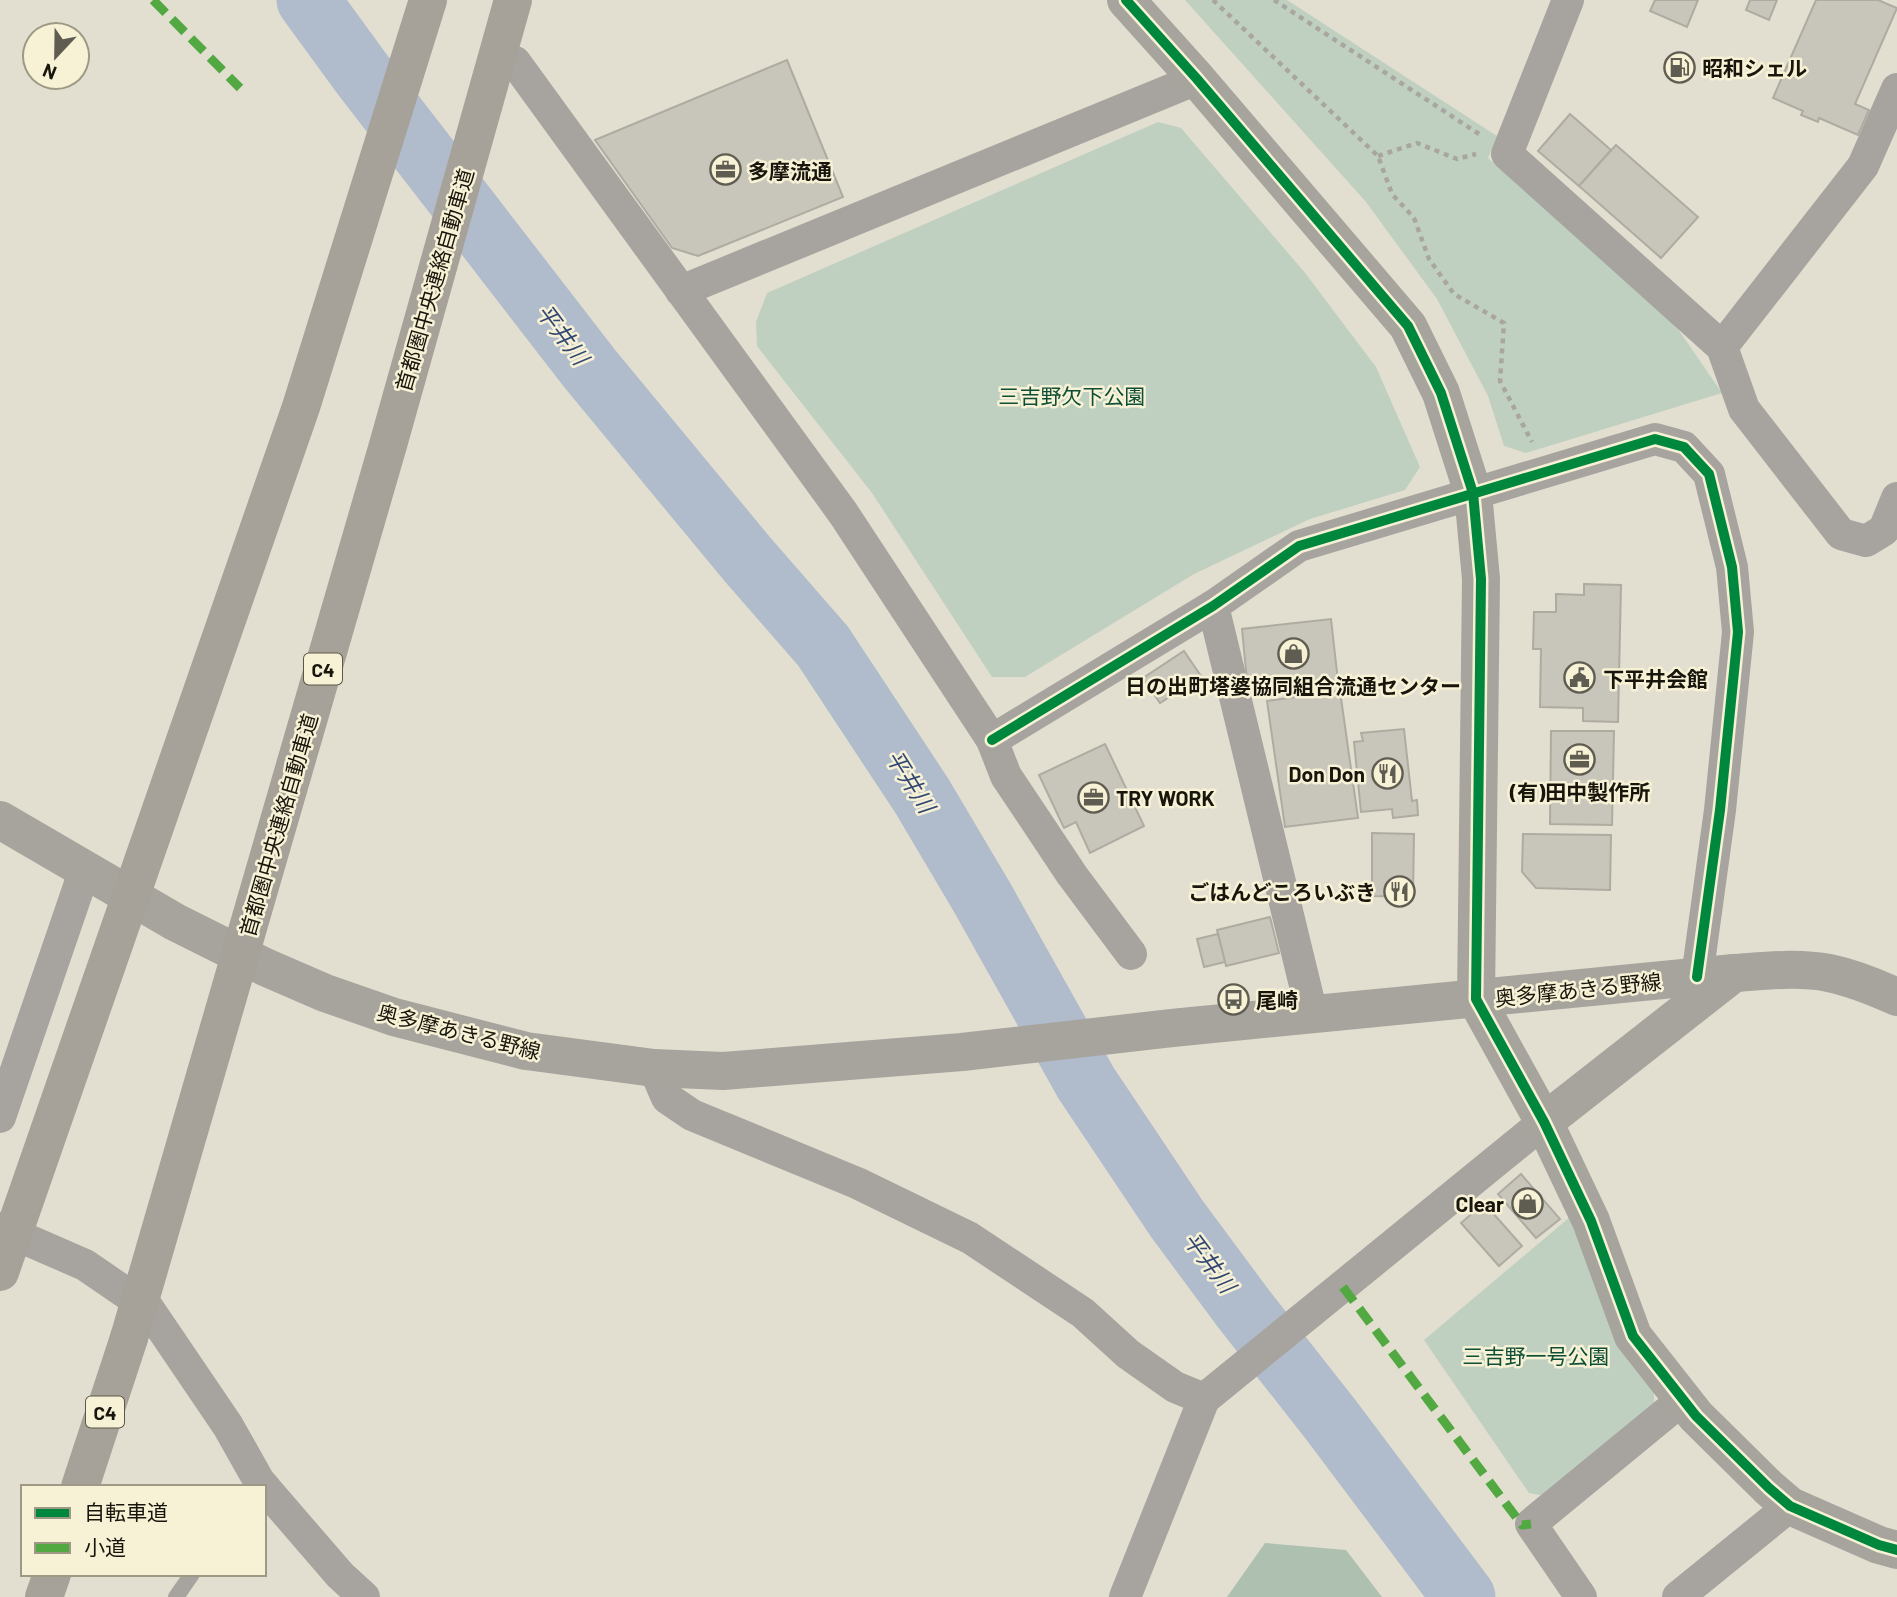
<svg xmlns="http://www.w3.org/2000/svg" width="1897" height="1597" viewBox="0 0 1897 1597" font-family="Barlow,'Noto Sans JP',sans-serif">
	<rect width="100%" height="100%" fill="#e2dfd1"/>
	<g fill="#bfd0c0">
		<polygon points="1185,0 1287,0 1497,136 1488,158 1667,313 1722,393 1526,453 1504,446 1488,396 1437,299 1366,202"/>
		<polygon points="1158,122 1181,128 1306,274 1376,367 1420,467 1405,490 1310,519 1194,574 1025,677 992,677 872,493 757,346 756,322 767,293"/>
		<polygon points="1570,1217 1654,1392 1654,1411 1545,1496 1529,1493 1424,1340"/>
	</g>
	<polygon fill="#aec0b0" points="1265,1543 1346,1550 1382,1597 1227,1597"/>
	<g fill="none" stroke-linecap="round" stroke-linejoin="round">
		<polyline stroke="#b0bbcb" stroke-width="63" points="308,0 362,74 590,369 748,560 823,646 922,796 983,899 1086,1083 1177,1219 1243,1308 1331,1420 1464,1597"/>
	</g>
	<g fill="#c8c5ba" stroke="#aeaca1" stroke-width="2">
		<polygon points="1655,0 1698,0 1687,27 1650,11"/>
		<polygon points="1750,0 1777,0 1769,20 1746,10"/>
		<polygon points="1816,0 1878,0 1897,8 1855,104 1869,110 1858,135 1819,118 1818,122 1801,115 1803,111 1773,98"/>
		<polygon points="787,60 843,197 698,256 672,248 595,140"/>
		<polygon points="1570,114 1611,150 1579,186 1538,151"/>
		<polygon points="1616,145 1698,217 1661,258 1579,186"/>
		<polygon points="1584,584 1621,585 1618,722 1583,721 1583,708 1540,707 1541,649 1533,649 1534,612 1556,612 1556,594 1584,595"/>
		<polygon points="1331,619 1338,681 1248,691 1242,629"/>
		<polygon points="1184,651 1201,676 1160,703 1143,678"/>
		<polygon points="1340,691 1358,818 1285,827 1267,701"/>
		<polygon points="1404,729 1412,801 1417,800 1418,815 1393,818 1392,809 1361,812 1354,742 1363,741 1361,733"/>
		<polygon points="1551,731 1614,731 1612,825 1550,824"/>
		<polygon points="1105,744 1144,826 1090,853 1076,822 1064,828 1039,775"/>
		<polygon points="1372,833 1414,834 1413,897 1372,896"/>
		<polygon points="1523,834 1611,835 1610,890 1536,888 1522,872"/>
		<polygon points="1270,917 1279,953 1226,966 1217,930"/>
		<polygon points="1218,934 1225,962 1204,967 1197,939"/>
		<polygon points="1521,1174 1560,1219 1536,1238 1498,1194"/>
		<polygon points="1484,1203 1522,1246 1499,1266 1461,1223"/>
	</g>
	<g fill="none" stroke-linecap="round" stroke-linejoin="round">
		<g stroke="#a9a69f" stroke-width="4.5" stroke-dasharray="5 5" stroke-linecap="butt">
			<polyline points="1213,0 1378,156 1392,194 1414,218 1429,259 1454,294 1504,323 1500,381 1532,442"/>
			<polyline points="1274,0 1479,134"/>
			<polyline points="1378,156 1417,143 1457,159 1476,154"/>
		</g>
		<polyline stroke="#a7a49f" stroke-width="16" points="176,1597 192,1574"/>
		<g stroke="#a7a49f" stroke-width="32">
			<polyline points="1568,0 1507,154 1722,347 1744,409 1841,534 1866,541 1884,530 1897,498"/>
			<polyline points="515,62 843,513 992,740 1006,776 1072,875 1131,954"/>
			<polyline points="681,291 1197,79"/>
			<polyline points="1722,347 1863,166 1897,89"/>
			<polyline points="1213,606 1312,1014"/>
			<polyline points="992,740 1213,606 1299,546 1655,439 1684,447 1709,474 1732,567 1738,632 1720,810 1697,977"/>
			<polyline points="654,1068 667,1098 692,1115 857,1183 970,1238 1083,1313 1128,1354 1175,1387 1204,1399"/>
			<polyline points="0,1117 85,869"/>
			<polyline points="0,1228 85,1265 148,1308 228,1426 259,1481 264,1487"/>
			<polyline points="264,1487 340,1575 364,1597"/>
			<polyline points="1125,1597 1204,1399 1544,1122"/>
			<polyline points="1581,1597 1531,1524 1682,1400"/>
			<polyline points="1678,1597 1790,1506"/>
		</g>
		<g stroke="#a6a49d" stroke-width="38">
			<polyline points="1126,0 1197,79 1408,326 1441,393 1473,493 1481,579 1476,999 1544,1122 1591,1221 1633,1336 1696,1416 1769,1488 1790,1506 1879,1545 1897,1550"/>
			<path d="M0 820 175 922 265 967 325 993 394 1017 526 1051 654 1068 723 1071 962 1052 1172 1028 1734 973C1765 971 1798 967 1829 973 1853 978 1875 987 1897 997"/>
			<polyline points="1544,1122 1734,973"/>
		</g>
		<g stroke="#a6a299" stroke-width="38">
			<polyline points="80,1487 129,1338"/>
			<polyline points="44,1597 52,1574"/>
		</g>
		<g stroke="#a6a299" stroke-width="38">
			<polyline points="0,1272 301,407 428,0"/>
			<polyline points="129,1338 388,445 513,0"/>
		</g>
		<g stroke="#52a941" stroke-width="9" stroke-dasharray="18 9" stroke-linecap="butt">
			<polyline points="153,0 240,88"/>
			<polyline points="1343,1287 1522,1525 1531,1524"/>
		</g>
		<defs>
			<g id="cycleway">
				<polyline points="1126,0 1197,79 1408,326 1441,393 1473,493 1481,579 1476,999 1544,1122 1591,1221 1633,1336 1696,1416 1769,1488 1790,1506 1879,1545 1897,1550"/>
				<polyline points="992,740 1213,606 1299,546 1655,439 1684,447 1709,474 1732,567 1738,632 1720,810 1697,977"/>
			</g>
		</defs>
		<use href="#cycleway" stroke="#f7f1d6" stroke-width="15"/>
		<use href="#cycleway" stroke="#00873e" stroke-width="10"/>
	</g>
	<defs>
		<symbol id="fuel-ring" viewBox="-11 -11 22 22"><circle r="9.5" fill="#f7f1d6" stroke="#5f5c51" stroke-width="1.5"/><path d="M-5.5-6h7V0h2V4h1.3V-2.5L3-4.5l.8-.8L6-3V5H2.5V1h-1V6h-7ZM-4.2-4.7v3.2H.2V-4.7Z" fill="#5f5c51"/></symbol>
		<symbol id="office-ring" viewBox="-11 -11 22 22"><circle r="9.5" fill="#f7f1d6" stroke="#5f5c51" stroke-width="1.5"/><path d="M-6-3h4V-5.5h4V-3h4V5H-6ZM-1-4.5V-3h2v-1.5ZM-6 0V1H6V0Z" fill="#5f5c51"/></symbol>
		<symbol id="shop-ring" viewBox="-11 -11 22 22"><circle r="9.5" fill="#f7f1d6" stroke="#5f5c51" stroke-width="1.5"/><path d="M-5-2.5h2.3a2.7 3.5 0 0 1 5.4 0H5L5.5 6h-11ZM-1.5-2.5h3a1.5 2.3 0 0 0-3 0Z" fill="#5f5c51"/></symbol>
		<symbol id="civic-ring" viewBox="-11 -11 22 22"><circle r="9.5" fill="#f7f1d6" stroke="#5f5c51" stroke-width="1.5"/><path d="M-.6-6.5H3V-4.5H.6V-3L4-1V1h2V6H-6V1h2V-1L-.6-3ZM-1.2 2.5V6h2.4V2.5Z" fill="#5f5c51"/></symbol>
		<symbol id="restaurant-ring" viewBox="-11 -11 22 22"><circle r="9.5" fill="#f7f1d6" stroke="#5f5c51" stroke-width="1.5"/><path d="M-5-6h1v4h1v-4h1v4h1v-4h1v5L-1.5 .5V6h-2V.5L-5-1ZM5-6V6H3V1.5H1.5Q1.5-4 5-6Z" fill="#5f5c51"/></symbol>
		<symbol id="bus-ring" viewBox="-11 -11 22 22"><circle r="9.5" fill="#f7f1d6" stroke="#5f5c51" stroke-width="1.5"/><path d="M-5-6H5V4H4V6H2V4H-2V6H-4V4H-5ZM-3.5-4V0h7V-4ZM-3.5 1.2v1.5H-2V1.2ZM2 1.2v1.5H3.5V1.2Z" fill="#5f5c51"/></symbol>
	</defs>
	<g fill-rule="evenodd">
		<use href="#fuel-ring" x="1662" y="50" width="35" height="35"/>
		<use href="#office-ring" x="708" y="152" width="35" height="35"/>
		<use href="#shop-ring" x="1276" y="636" width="35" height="35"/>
		<use href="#civic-ring" x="1562" y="660" width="35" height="35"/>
		<use href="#office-ring" x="1562" y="742" width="35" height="35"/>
		<use href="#restaurant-ring" x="1370" y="756" width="35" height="35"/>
		<use href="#office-ring" x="1076" y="780" width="35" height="35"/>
		<use href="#restaurant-ring" x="1382" y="874" width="35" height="35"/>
		<use href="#bus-ring" x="1216" y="982" width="35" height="35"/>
		<use href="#shop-ring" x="1510" y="1186" width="35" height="35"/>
	</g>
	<g text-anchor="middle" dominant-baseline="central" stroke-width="5" stroke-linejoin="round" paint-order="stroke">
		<g fill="#f7f1d6" stroke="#5b5749" stroke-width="2">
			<rect x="304" y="653.5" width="38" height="31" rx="5"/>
			<rect x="86" y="1396.5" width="38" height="31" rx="5"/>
		</g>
		<g font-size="19" font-weight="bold" fill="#18150c">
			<text x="323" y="669">C4</text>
			<text x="105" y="1412">C4</text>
		</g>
		<g font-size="21" font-weight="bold" fill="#18150c" stroke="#f7f1d6" text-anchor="start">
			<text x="1702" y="67">昭和シェル</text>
			<text x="748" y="170">多摩流通</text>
			<text x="1603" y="678">下平井会館</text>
			<text x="1293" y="685" text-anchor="middle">日の出町塔婆協同組合流通センター</text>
			<text x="1365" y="773" text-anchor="end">Don Don</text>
			<text x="1580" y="791" text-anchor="middle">(有)田中製作所</text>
			<text x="1116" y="797">TRY WORK</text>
			<text x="1376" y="891" text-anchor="end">ごはんどころいぶき</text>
			<text x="1256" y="999">尾崎</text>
			<text x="1504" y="1203" text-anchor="end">Clear</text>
		</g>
		<g font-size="21" fill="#18150c" stroke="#f7f1d6">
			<text transform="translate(434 280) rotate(-74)">首都圏中央連絡自動車道</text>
			<text transform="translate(278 825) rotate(-74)">首都圏中央連絡自動車道</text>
			<text transform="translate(1578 989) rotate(-6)">奥多摩あきる野線</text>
			<text transform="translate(459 1031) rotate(14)">奥多摩あきる野線</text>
		</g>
		<g font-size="21" fill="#0d4f36" stroke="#f7f1d6">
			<text x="1072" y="395">三吉野欠下公園</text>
			<text x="1536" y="1355">三吉野一号公園</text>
		</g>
		<g font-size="23" font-style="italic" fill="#334974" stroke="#f7f1d6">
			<text transform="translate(563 334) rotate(53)">平井川</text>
			<text transform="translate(911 781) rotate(58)">平井川</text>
			<text transform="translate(1210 1262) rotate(53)">平井川</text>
		</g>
	</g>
	<rect x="21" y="1485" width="245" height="91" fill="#f7f1d6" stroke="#9e9985" stroke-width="2"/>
	<rect x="35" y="1508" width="35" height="10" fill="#00873e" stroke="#9e9985" stroke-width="2"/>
	<text x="84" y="1520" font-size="21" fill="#18150c">自転車道</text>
	<rect x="35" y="1543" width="35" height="10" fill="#52a941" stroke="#9e9985" stroke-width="2"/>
	<text x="84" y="1555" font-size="21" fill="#18150c">小道</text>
	<g transform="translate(56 56) rotate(202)"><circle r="33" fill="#f7f1d6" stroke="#9e9985" stroke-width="2"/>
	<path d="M0-5L12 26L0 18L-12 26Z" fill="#5f5c51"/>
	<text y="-10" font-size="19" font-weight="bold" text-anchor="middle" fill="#18150c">N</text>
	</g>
</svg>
